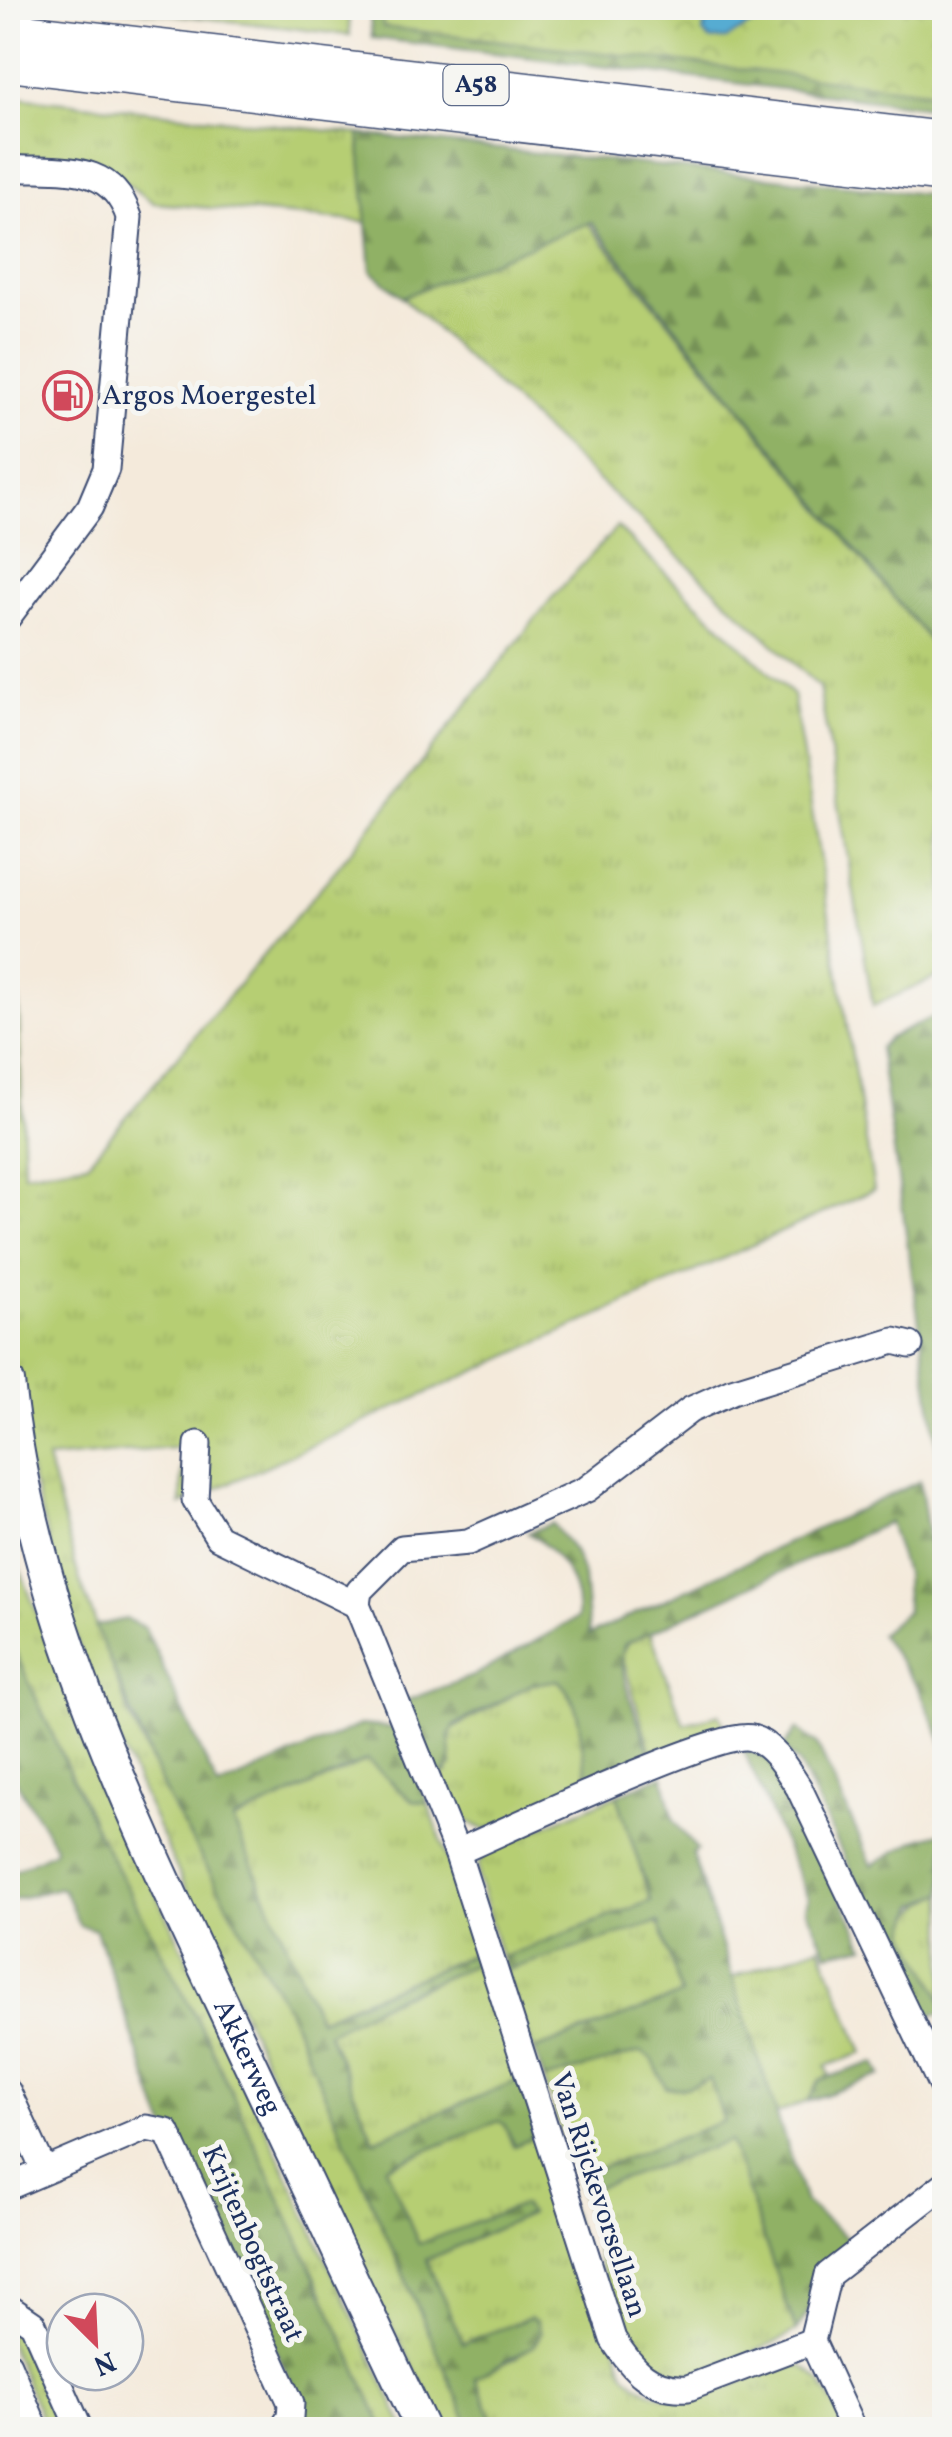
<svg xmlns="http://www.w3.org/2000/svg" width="952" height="2437" viewBox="0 0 952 2437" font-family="Vollkorn,serif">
	<defs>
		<pattern id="grass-tufts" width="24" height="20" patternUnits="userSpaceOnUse" patternTransform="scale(2.5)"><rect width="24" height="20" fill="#b6ce73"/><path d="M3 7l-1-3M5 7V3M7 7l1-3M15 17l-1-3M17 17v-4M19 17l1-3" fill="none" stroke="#9cb166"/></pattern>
		<pattern id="forest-firs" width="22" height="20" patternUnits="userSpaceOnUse" patternTransform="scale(2.5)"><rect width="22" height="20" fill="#90b165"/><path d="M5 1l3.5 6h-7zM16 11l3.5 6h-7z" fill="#759056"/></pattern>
		<pattern id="park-crowns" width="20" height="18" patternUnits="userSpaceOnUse" patternTransform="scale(2.5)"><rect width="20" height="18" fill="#b6ce73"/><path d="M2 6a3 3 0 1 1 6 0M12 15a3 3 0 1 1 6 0" fill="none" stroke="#9cb166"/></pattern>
		<pattern id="water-ripples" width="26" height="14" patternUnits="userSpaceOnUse" patternTransform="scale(2.5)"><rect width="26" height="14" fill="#56acd2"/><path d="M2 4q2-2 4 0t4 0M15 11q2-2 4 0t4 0" fill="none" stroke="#468cae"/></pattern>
	</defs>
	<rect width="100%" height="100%" fill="#f6f6f2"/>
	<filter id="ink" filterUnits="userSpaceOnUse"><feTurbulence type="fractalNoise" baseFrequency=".01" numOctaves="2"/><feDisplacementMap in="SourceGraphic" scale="20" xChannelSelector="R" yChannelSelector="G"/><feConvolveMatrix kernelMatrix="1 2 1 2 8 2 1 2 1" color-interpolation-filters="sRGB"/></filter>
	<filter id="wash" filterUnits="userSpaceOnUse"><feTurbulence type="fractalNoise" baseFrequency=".0048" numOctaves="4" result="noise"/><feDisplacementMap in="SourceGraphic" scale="40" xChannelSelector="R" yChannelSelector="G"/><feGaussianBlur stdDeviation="2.25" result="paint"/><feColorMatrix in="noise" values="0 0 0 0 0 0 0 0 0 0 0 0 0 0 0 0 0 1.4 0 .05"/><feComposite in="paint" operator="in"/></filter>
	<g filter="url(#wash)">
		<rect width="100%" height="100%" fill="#f4eadb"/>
		<g fill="url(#grass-tufts)" stroke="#687e68" stroke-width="2.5">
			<polygon points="119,8 348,8 350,35"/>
			<polygon points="8,96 359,134 367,222 154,203 100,165 8,158"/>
			<polygon points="587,222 944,659 944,974 873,1006 819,687 402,297"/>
			<polygon points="617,527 793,695 874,1190 181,1505 183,1447 47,1459 79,1578 132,1721 168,1799 288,2010 471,2429 447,2429 360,2269 83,1664 14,1416 8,1356 8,899 18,987 24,1173 87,1163 339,866 551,599"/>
			<polygon points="8,1538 85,1738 405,2429 384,2429 206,2036 92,1822 8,1636"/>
			<polygon points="650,1631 684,1724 719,1714 728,1733 653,1760 621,1653 630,1639"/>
			<path d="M558 1680C589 1711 576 1749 591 1786L486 1830C459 1821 449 1801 437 1778L448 1772 451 1730 532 1684Z"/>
			<polygon points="368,1760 412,1801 428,1803 480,1951 319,2019 233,1821"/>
			<polygon points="617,1795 651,1901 501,1958 478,1878 478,1865 487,1850"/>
			<path d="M944 1893V2002C921 1956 873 1924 944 1893Z"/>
			<polygon points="654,1921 664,1930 681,1995 534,2050 504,1971"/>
			<polygon points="820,1946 863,2053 826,2066 830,2076 820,2080 808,2101 776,2114 730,1978"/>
			<polygon points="483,1961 524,2078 374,2140 328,2032 383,2003"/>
			<polygon points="641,2051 652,2059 666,2088 685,2088 710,2078 724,2122 576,2177 544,2079"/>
			<path d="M538 2117 625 2372C671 2425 732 2383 786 2362 820 2365 832 2403 846 2429L579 2430 573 2421 550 2429H497L475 2378 517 2357 529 2318 463 2343 426 2260 530 2214 419 2244 386 2167 498 2121 504 2123 512 2144Z"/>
			<path d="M730 2140 796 2331C779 2342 758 2349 740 2358 722 2366 693 2381 674 2379 617 2374 595 2238 581 2193Z"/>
			<polygon points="8,2318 21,2321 72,2429 46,2429 8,2340"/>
		</g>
		<g fill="url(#forest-firs)" stroke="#567062" stroke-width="2.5">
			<polygon points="369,8 944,8 944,109 372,38"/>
			<polygon points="359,134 944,196 944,659 591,222 402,297 371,271"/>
			<polygon points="944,1012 944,1494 879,1048 889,1038"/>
			<path d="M920 1481 944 1640V1745L919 1689 880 1634 906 1612 905 1573 889 1522 625 1644C613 1669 644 1733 653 1760L591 1786C576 1749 589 1711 558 1680L532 1684 455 1725 449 1737 452 1766 437 1777 402 1702 473 1676 577 1618C581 1583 556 1549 528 1533L552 1523 574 1551 584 1576 589 1635Z"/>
			<polygon points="126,1619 145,1628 218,1788 360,1725 394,1728 428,1803 412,1801 367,1760 233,1821 319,2019 480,1951 483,1961 383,2003 328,2033 374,2140 524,2078 538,2117 530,2139 514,2146 504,2124 498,2121 386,2167 419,2244 522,2205 530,2214 426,2260 463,2343 529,2318 536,2321 541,2333 534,2346 475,2378 497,2429 471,2429 288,2010 168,1799 95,1626"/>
			<polygon points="8,1636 92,1822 206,2036 384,2429 320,2429 303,2419 303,2406 161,2118 96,1930 79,1925 64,1890 59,1888 8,1901 8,1874 54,1851 55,1846 8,1768"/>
			<path d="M797 1729 817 1744 872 1865 916 1840 944 1832V1893L916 1905 907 1931C916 1957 944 1991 944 2013L922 2017 799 1764 783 1748Z"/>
			<polygon points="742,1747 774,1762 865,1946 827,1953 806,1908 808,1898"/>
			<polygon points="663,1775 674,1821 697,1850 692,1853 805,2202 852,2243 796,2331 730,2141 581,2193 576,2177 724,2121 710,2079 685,2088 666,2088 652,2059 641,2052 544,2079 534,2050 681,1995 659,1922 504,1971 501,1958 651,1901 617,1795"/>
			<polygon points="875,2062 881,2075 808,2101 820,2080"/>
		</g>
		<polygon fill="url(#park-crowns)" stroke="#687e68" stroke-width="2.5" points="382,8 944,8 944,93 383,27"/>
		<polygon fill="url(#water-ripples)" stroke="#386e98" stroke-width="2.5" points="747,8 780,8 726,39 710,40 703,33 705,21 724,12 741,16"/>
	</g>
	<g filter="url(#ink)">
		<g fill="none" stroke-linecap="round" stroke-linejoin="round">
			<defs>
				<g id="minor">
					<path d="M8 168C60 172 110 160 129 217L106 469 90 507 8 617"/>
					<polyline points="198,1444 195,1500 218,1537 357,1605"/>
					<path d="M457 1852C499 1834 721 1728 752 1738 774 1745 787 1770 799 1788L944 2091"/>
					<polyline points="8,2092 44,2170"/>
					<polyline points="8,2187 146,2128 167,2132 291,2403 290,2417 282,2430"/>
					<polyline points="8,2307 33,2324 80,2430"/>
					<path d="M812 2341 688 2388C651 2391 632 2369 613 2339L457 1852 357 1605 359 1591 402 1548 468 1542 587 1489 690 1410 732 1391 894 1341 910 1345"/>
					<polyline points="8,2364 36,2430"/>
					<polyline points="853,2430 812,2341 828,2275 944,2185"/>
				</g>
				<g id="major">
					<path id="s1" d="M8 1382C30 1595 122 1792 212 1983 282 2132 353 2280 423 2430"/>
				</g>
				<g id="highway">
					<polyline points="8,31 944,141"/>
					<polyline points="8,62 944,173"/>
				</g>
			</defs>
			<use href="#minor" stroke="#3c4b71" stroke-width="29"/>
			<use href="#major" stroke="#3c4b71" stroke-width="36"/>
			<use href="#highway" stroke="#3c4b71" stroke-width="41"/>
			<use href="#minor" stroke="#fff" stroke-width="25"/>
			<use href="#major" stroke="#fff" stroke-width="32"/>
			<use href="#highway" stroke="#fff" stroke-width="38"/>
		</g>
	</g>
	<defs>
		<symbol id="fuel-ring" viewBox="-11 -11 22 22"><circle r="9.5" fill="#f6f6f2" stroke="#d1495b" stroke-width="1.5"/><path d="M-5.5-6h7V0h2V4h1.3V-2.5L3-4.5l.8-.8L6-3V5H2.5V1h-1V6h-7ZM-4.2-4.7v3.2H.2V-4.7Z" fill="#d1495b"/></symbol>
	</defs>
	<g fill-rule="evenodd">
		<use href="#fuel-ring" x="40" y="368" width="55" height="55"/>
	</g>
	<g text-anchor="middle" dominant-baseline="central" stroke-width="10" stroke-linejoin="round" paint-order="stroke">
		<rect fill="#f6f6f2" stroke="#5d6b8a" stroke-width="2.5" x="443.5" y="65" width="65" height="40" rx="8"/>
		<g font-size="25" font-weight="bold" fill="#1b2f5e">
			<text x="476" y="85">A58</text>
		</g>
		<g font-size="28" fill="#1b2f5e" stroke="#f6f6f2" text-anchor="start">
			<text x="102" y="396">Argos Moergestel</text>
		</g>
		<g font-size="28" fill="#1b2f5e" stroke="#f6f6f2">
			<text stroke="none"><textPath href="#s1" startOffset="720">Akkerweg</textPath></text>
			<text transform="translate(598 2195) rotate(72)">Van Rijckevorsellaan</text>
			<text transform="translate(252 2244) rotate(66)">Krijtenbogtstraat</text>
		</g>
	</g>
	<rect width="952" height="2437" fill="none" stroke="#f6f6f2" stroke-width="40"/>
	<g transform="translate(95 2342) rotate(156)"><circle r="48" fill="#f6f6f2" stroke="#9ea6b7" stroke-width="2.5"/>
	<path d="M0-8L18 38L0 25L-18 38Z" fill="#d1495b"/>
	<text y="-15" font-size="28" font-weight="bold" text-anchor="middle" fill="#1b2f5e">N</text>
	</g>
</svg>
